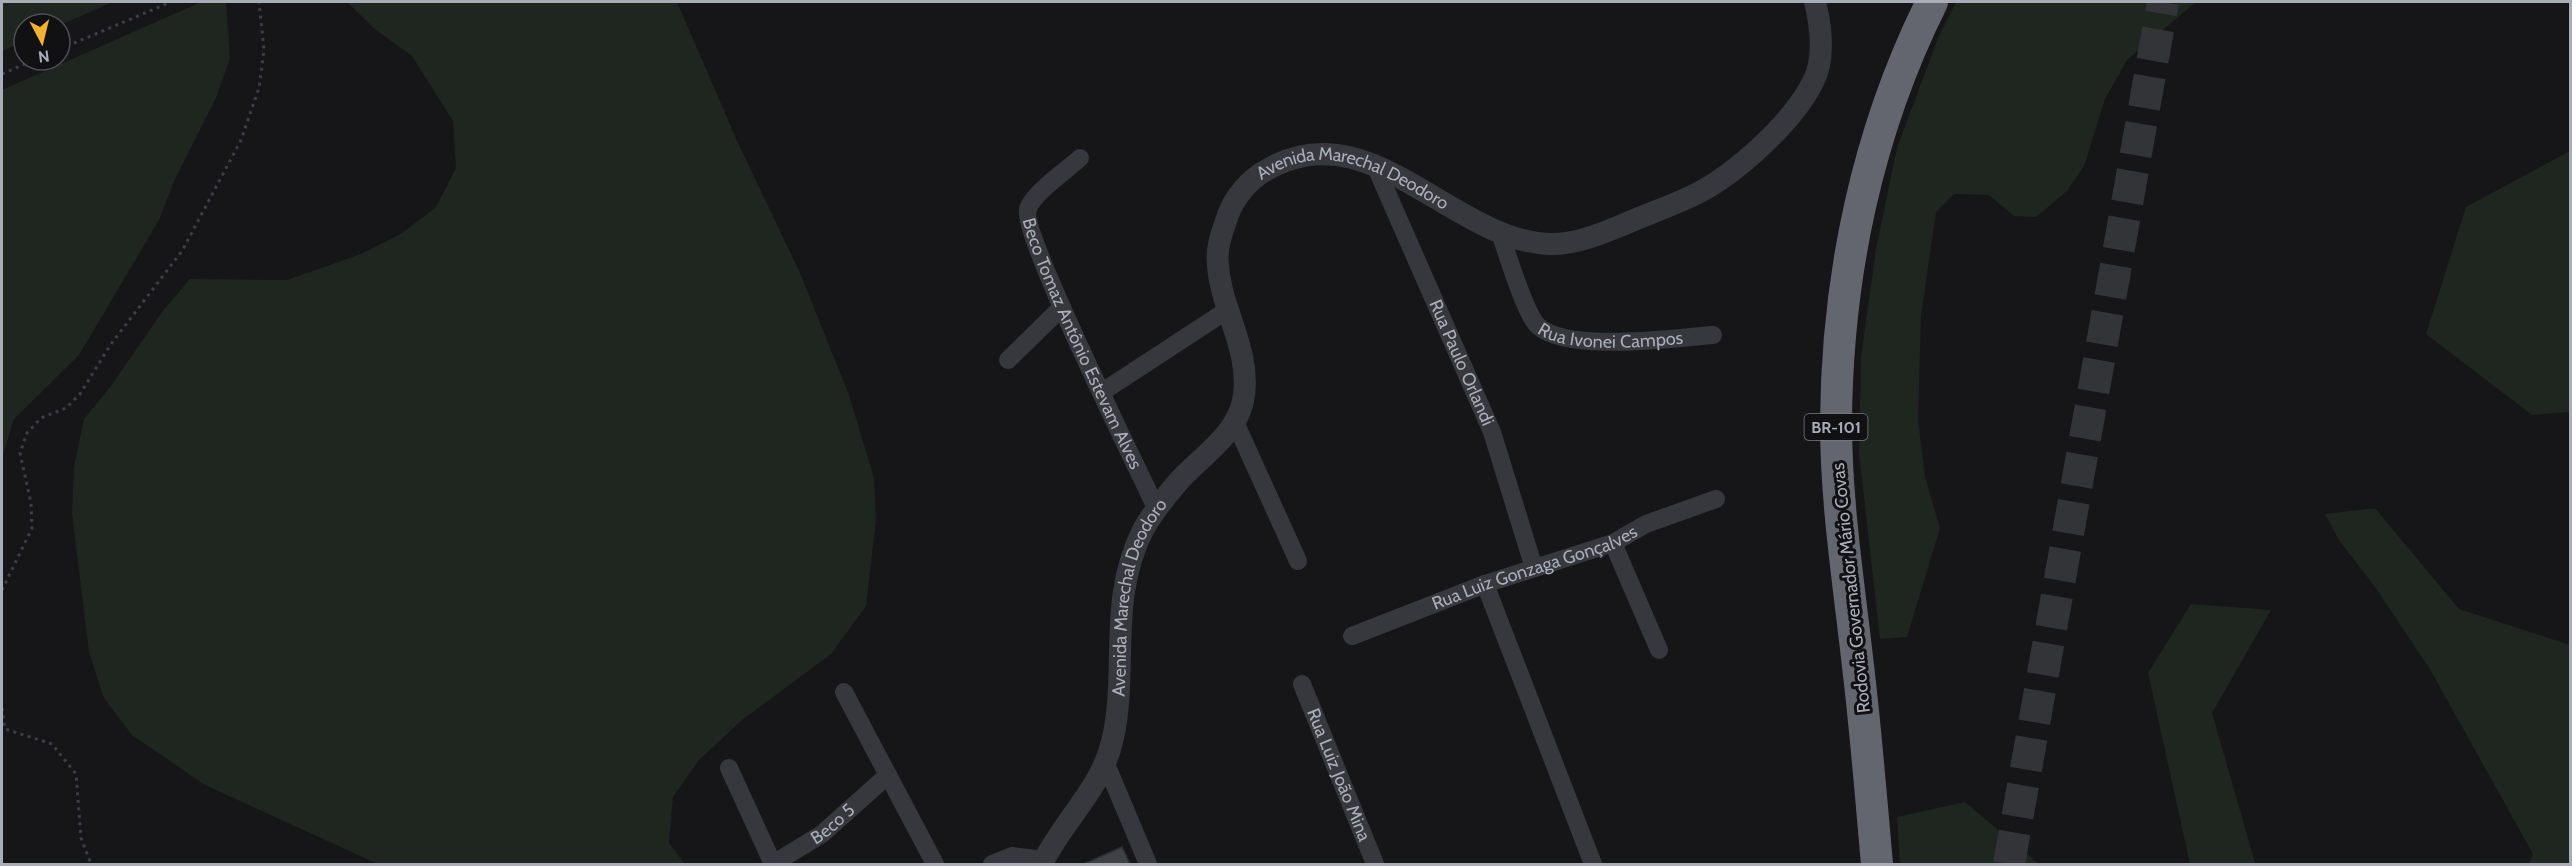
<svg xmlns="http://www.w3.org/2000/svg" width="2572" height="866" viewBox="0 0 2572 866" font-family="Cabin,sans-serif">
	<rect width="100%" height="100%" fill="#161618"/>
	<g fill="#1e261f">
		<polygon points="2,2 113,2 60,25 24,24 24,41 2,51"/>
		<polygon points="201,2 226,2 230,58 216,98 175,179 159,220 79,355 14,419 2,458 2,90"/>
		<polygon points="347,2 677,2 738,143 800,273 849,395 874,478 876,520 866,606 831,654 742,720 699,760 673,797 669,843 685,864 378,864 205,785 132,735 104,698 89,652 72,514 74,467 84,419 111,386 162,312 190,279 287,280 361,254 401,234 436,207 456,168 453,121 412,56 376,30"/>
		<polygon points="1956,2 2196,2 2127,60 2105,99 2084,166 2067,191 2036,217 2014,216 1989,195 1954,194 1936,212 1921,316 1918,420 1925,477 1940,528 1907,637 1880,639 1859,453 1861,357 1876,249 1897,148 1938,38"/>
		<polygon points="2570,151 2570,412 2532,415 2426,334 2466,207"/>
		<polygon points="2375,508 2459,609 2570,645 2570,864 2529,864 2533,854 2431,671 2375,587 2339,540 2325,514"/>
		<polygon points="2191,604 2271,610 2212,713 2255,863 2259,864 2190,864 2148,673"/>
		<polygon points="1965,802 2039,864 1900,864 1897,817"/>
	</g>
	<polygon fill="#404145" stroke="#303034" stroke-width="1.5" points="1122,847 1130,864 1084,864"/>
	<g fill="none" stroke-linecap="round" stroke-linejoin="round">
		<polyline stroke="#333438" stroke-width="32" stroke-dasharray="32 16" stroke-linecap="butt" points="2009,864 2163,2"/>
		<g stroke="#3d3f44" stroke-width="3" stroke-dasharray="3 4.5" stroke-linecap="butt">
			<polyline points="60,49 171,2"/>
			<polyline points="2,74 34,60"/>
			<polyline points="2,590 32,528 31,503 20,453 27,433 41,418 66,408 80,394 111,344 182,251 241,140 259,88 264,50 259,2"/>
			<polyline points="2,708 5,729 52,744 76,774 81,838 91,864"/>
		</g>
		<g stroke="#37383d" stroke-width="18">
			<path id="s1" d="M1080 158C1066 171 1034 192 1028 209 1020 232 1139 471 1157 510"/>
			<path id="s2" d="M1374 163 1492 432 1534 568"/>
			<path id="s3" d="M1500 233C1507 253 1525 314 1538 326 1568 353 1672 338 1713 335"/>
			<polyline points="1008,360 1062,307"/>
			<polyline points="1102,392 1229,309"/>
			<polyline points="1235,422 1298,561"/>
			<polyline points="1613,543 1659,650"/>
			<polyline points="1485,584 1593,864"/>
			<path id="s4" d="M1352 636 1485 584 1613 543 1646 524 1716 499"/>
			<path id="s5" d="M1302 684 1375 864"/>
			<polyline points="844,692 935,864"/>
			<polyline points="1106,764 1148,864"/>
			<polyline points="729,768 773,864"/>
			<path id="s6" d="M773 864 822 834 888 775"/>
			<polyline points="992,864 1012,856 1044,860"/>
		</g>
		<path stroke="#37383d" stroke-width="22" id="s7" d="M1042 864C1062 822 1101 789 1112 742 1129 672 1107 601 1143 530 1152 514 1166 496 1178 482 1201 456 1240 433 1244 395 1250 348 1221 310 1218 265 1216 250 1221 235 1226 221 1231 203 1244 185 1260 174 1366 104 1449 240 1549 244 1575 245 1603 233 1627 223 1650 213 1674 205 1696 194 1736 174 1793 122 1813 82 1825 59 1821 26 1815 2"/>
		<path stroke="#63666e" stroke-width="32" d="M1877 864C1871 798 1866 732 1858 666 1849 585 1836 504 1836 422 1837 277 1867 132 1932 2"/>
	</g>
	<g text-anchor="middle" dominant-baseline="central" stroke-width="6" stroke-linejoin="round" paint-order="stroke">
		<rect fill="#111113" stroke="#7b7e86" stroke-width="1.5" x="1804.5" y="414" width="63" height="26" rx="4.5"/>
		<g font-size="16" font-weight="bold" fill="#a8adb8">
			<text x="1836" y="427">BR-101</text>
		</g>
		<g font-size="18" fill="#a8adb8" stroke="#111113">
			<text stroke="none"><textPath href="#s7" startOffset="866">Avenida Marechal Deodoro</textPath></text>
			<text stroke="none"><textPath href="#s3" startOffset="176">Rua Ivonei Campos</textPath></text>
			<text stroke="none"><textPath href="#s1" startOffset="219">Beco Tomaz Antônio Estevam Alves</textPath></text>
			<text stroke="none"><textPath href="#s2" startOffset="218">Rua Paulo Orlandi</textPath></text>
			<text stroke="none"><textPath href="#s4" startOffset="195">Rua Luiz Gonzaga Gonçalves</textPath></text>
			<text transform="translate(1851 588) rotate(-96)">Rodovia Governador Mário Covas</text>
			<text stroke="none"><textPath href="#s7" startOffset="290">Avenida Marechal Deodoro</textPath></text>
			<text stroke="none"><textPath href="#s5" startOffset="98">Rua Luiz João Mina</textPath></text>
			<text stroke="none"><textPath href="#s6" startOffset="72">Beco 5</textPath></text>
		</g>
	</g>
	<rect width="2572" height="866" fill="none" stroke="#a8adb8" stroke-width="6"/>
	<g transform="translate(42 42) rotate(173)"><circle r="28" fill="#111113" stroke="#4d4f55" stroke-width="1.5"/>
	<path d="M0-4.5L10 22L0 15L-10 22Z" fill="#f2b134"/>
	<text y="-9" font-size="16" font-weight="bold" text-anchor="middle" fill="#a8adb8">N</text>
	</g>
</svg>
